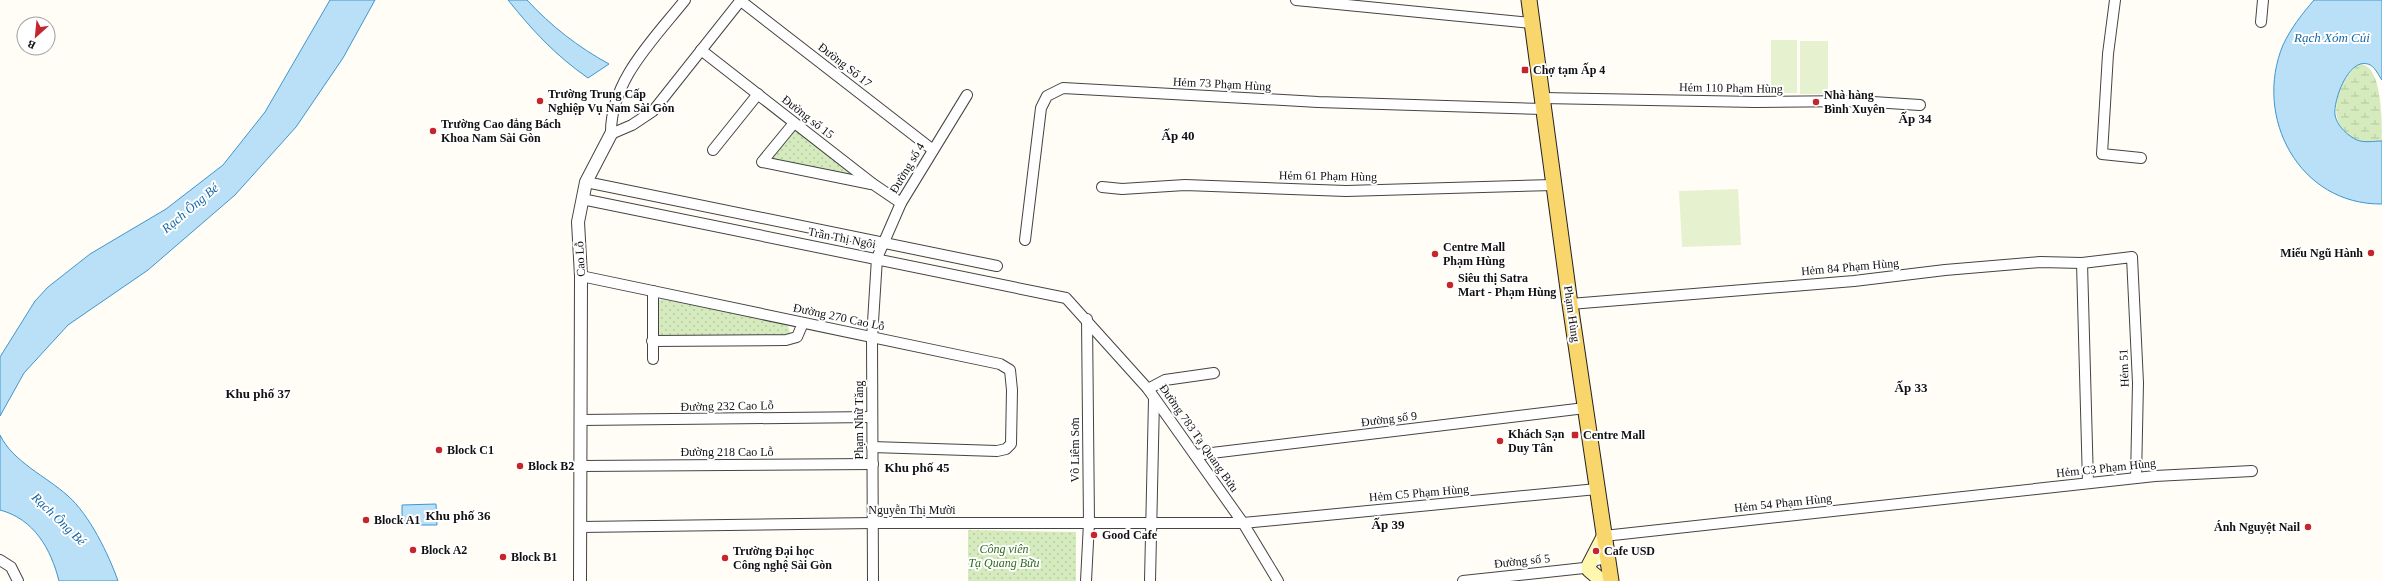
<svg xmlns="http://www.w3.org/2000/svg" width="2382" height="581" viewBox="0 0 2382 581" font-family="'Times New Roman',serif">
	<defs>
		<pattern id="wetland-marsh" width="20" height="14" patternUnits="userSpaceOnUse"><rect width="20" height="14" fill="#d5ebbd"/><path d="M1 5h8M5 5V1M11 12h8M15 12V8" fill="none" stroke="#b6c8a1"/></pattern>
		<pattern id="park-dots" width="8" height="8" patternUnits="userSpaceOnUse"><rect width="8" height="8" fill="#d5ebbd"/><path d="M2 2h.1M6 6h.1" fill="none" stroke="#b6c8a1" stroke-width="1.8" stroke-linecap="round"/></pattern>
	</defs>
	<rect width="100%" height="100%" fill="#fffdf5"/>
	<path fill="url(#wetland-marsh)" d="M2359 64C2382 63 2382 119 2382 141 2374 141 2364 143 2357 140 2323 125 2336 82 2359 64Z"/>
	<g fill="url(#park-dots)">
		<polygon points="794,127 855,175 855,179 765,162"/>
		<polygon points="664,298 788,325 790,333 785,336 656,338 655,302"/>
		<polygon points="968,530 1076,532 1076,581 968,581"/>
	</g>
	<g fill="#e6f2cf">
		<rect x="1771" y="40" width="26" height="53"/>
		<rect x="1800" y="41" width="28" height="53"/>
		<polygon points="1738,189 1741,245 1682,247 1679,191"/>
	</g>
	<g fill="#b9e0f7" stroke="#3f96cf">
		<polygon points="330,0 375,0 343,58 296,127 235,195 148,270 68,325 24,373 0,416 0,357 35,301 48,287 90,254 166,209 223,165 265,112"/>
		<path d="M508 0H527C551 26 578 47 609 64L588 78C555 55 533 31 508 0Z"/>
		<path d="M2314 0H2382V80C2378 75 2375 66 2368 64 2348 58 2333 101 2335 115 2337 126 2348 136 2357 140 2364 143 2374 141 2382 141V204C2299 205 2253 117 2283 45 2291 28 2302 14 2314 0Z"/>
		<path d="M0 435C13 462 46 476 68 496 89 514 109 555 118 581H59C51 549 34 519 0 510Z"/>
		<polygon points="436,504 437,525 402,525 402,505"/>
	</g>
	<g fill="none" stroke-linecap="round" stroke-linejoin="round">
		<defs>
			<g id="minor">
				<path d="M685 0C654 39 610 81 611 134L632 125 653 111 741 0"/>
				<polyline points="1296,0 1532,23"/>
				<polyline points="2115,0 2108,54 2102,154 2141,158"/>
				<polyline points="741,1 933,150"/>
				<polyline points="2261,22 2263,0"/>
				<polyline points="701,50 873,184 901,203"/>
				<polyline points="1542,98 1756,102 1857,101 1920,105"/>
				<polyline points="794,123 762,162 871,184"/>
				<polyline points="713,150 758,94"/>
				<polyline points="586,182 997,266"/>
				<polyline points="1102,187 1122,189 1185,185 1346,191 1554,185"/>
				<polyline points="582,199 1066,298 1148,389 1243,523 1278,581"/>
				<polyline points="1025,240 1041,108 1047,96 1063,88 1318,102 1544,109"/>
				<polyline points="2082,263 2088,483"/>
				<polyline points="581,276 1000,364 1010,370 1012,390 1011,444 1006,449 997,451 872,447"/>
				<polyline points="653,291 653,359"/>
				<polyline points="1570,304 1854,281 1945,270 2040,262 2082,263 2132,257 2138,383 2136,478"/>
				<polyline points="652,341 786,340 797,337 803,323"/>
				<polyline points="1148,389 1165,380 1214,373"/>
				<polyline points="581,420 872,417"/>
				<polyline points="1195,455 1585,408"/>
				<polyline points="581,466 873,464"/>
				<polyline points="581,527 873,523 1243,523 1597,489"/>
				<polyline points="1604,536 2155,476 2252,471"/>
				<polyline points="0,560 11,567 18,581"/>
				<polyline points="873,581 872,338 877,258 901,203 967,95"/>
				<polyline points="1086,581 1089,523 1087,319"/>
				<polyline points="1150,581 1154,399"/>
				<polyline points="1463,581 1584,568 1596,560 1608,558"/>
			</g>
			<polyline id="tertiary" points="580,581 581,276 578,222 586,182 611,134"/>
			<g id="secondary">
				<polyline points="1589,565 1604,536"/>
				<polyline points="1589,570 1602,581"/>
			</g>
			<polyline id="primary" points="1529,0 1570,304 1611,581"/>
		</defs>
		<use href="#minor" stroke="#444" stroke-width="12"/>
		<use href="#tertiary" stroke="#444" stroke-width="14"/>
		<use href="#secondary" stroke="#333" stroke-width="16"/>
		<use href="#primary" stroke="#222" stroke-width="17"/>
		<use href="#minor" stroke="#fff" stroke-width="10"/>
		<use href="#tertiary" stroke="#fff" stroke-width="12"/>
		<use href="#secondary" stroke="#fff6b0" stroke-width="14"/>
		<use href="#primary" stroke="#f9d66b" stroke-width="15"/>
	</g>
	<g fill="#c4262e" stroke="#fff" stroke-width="1.5">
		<rect x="1521" y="66" width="8" height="8" rx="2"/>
		<circle cx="540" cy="101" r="4"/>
		<circle cx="1816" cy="102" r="4"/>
		<circle cx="433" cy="131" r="4"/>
		<circle cx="2371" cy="253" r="4"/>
		<circle cx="1435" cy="254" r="4"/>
		<circle cx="1450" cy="285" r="4"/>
		<rect x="1571" y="431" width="8" height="8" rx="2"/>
		<circle cx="1500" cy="441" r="4"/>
		<circle cx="439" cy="450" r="4"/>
		<circle cx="520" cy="466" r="4"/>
		<circle cx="366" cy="520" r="4"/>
		<circle cx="2308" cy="527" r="4"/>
		<circle cx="1094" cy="535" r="4"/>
		<circle cx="413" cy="550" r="4"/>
		<circle cx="1596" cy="551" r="4"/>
		<circle cx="503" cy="557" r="4"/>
		<circle cx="725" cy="558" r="4"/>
	</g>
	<g text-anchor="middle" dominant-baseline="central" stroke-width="4" stroke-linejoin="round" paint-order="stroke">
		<g font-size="12" fill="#111" stroke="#fff">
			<text transform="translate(845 65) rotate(38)">Đường Số 17</text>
			<text transform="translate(1222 84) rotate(3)">Hẻm 73 Phạm Hùng</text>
			<text transform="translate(1731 88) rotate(1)">Hẻm 110 Phạm Hùng</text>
			<text transform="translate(808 117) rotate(38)">Đường số 15</text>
			<text transform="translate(907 168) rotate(-59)">Đường số 4</text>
			<text transform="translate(1328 176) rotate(1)">Hẻm 61 Phạm Hùng</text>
			<text transform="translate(842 238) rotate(11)">Trần Thị Ngôi</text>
			<text transform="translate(580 259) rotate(-93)">Cao Lỗ</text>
			<text transform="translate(1850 267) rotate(-5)">Hẻm 84 Phạm Hùng</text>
			<text transform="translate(1572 314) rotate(82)">Phạm Hùng</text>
			<text transform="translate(839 317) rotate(12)">Đường 270 Cao Lỗ</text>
			<text transform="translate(2124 368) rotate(-92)">Hẻm 51</text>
			<text transform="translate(727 406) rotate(-1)">Đường 232 Cao Lỗ</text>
			<text transform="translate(1389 419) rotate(-7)">Đường số 9</text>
			<text transform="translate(859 420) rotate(-90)">Phạm Nhữ Tăng</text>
			<text transform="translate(1199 438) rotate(55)">Đường 783 Tạ Quang Bửu</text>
			<text transform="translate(1075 450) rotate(-90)">Võ Liêm Sơn</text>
			<text x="727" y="452">Đường 218 Cao Lỗ</text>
			<text transform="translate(2106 468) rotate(-6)">Hẻm C3 Phạm Hùng</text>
			<text transform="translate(1419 493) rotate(-5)">Hẻm C5 Phạm Hùng</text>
			<text transform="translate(1783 503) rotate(-6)">Hẻm 54 Phạm Hùng</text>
			<text x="912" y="510">Nguyễn Thị Mười</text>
			<text transform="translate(1522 561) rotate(-6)">Đường số 5</text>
		</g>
		<g font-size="12" font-weight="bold" fill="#111" stroke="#fff" text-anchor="start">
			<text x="1533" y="70">Chợ tạm Ấp 4</text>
			<text x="548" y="94">Trường Trung Cấp<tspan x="548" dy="14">Nghiệp Vụ Nam Sài Gòn</tspan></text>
			<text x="1824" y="95">Nhà hàng<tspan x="1824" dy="14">Bình Xuyên</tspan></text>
			<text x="441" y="124">Trường Cao đẳng Bách<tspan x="441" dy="14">Khoa Nam Sài Gòn</tspan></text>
			<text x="1443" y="247">Centre Mall<tspan x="1443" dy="14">Phạm Hùng</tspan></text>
			<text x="2363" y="253" text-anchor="end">Miếu Ngũ Hành</text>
			<text x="1458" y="278">Siêu thị Satra<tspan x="1458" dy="14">Mart - Phạm Hùng</tspan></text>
			<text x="1508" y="434">Khách Sạn<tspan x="1508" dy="14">Duy Tân</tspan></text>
			<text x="1583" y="435">Centre Mall</text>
			<text x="447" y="450">Block C1</text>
			<text x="528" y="466">Block B2</text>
			<text x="374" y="520">Block A1</text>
			<text x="2300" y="527" text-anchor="end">Ánh Nguyệt Nail</text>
			<text x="1102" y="535">Good Cafe</text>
			<text x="421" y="550">Block A2</text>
			<text x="733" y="551">Trường Đại học<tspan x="733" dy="14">Công nghệ Sài Gòn</tspan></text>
			<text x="1604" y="551">Cafe USD</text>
			<text x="511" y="557">Block B1</text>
		</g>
		<g font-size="12" font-style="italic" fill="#2f6b1f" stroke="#fff">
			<text x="1004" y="549">Công viên<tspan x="1004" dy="14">Tạ Quang Bữu</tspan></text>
		</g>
		<g font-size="13" font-style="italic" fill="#1768a6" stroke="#fff">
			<text x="2332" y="37">Rạch Xóm Củi</text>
			<text transform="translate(190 208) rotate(-40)">Rạch Ông Bé</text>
			<text transform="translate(59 519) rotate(44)">Rạch Ông Bé</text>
		</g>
		<g font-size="13" font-weight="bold" fill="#111" stroke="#fff">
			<text x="1915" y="118">Ấp 34</text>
			<text x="1178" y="135">Ấp 40</text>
			<text x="1911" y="387">Ấp 33</text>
			<text x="258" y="393">Khu phố 37</text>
			<text x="917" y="467">Khu phố 45</text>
			<text x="458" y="515">Khu phố 36</text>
			<text x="1388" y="524">Ấp 39</text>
		</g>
	</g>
	<g transform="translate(36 36) rotate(207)"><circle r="19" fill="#ffffff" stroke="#a0a0a0"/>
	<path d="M0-3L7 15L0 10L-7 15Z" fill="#c4262e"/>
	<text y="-6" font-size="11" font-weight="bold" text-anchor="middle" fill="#111111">B</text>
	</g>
</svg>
